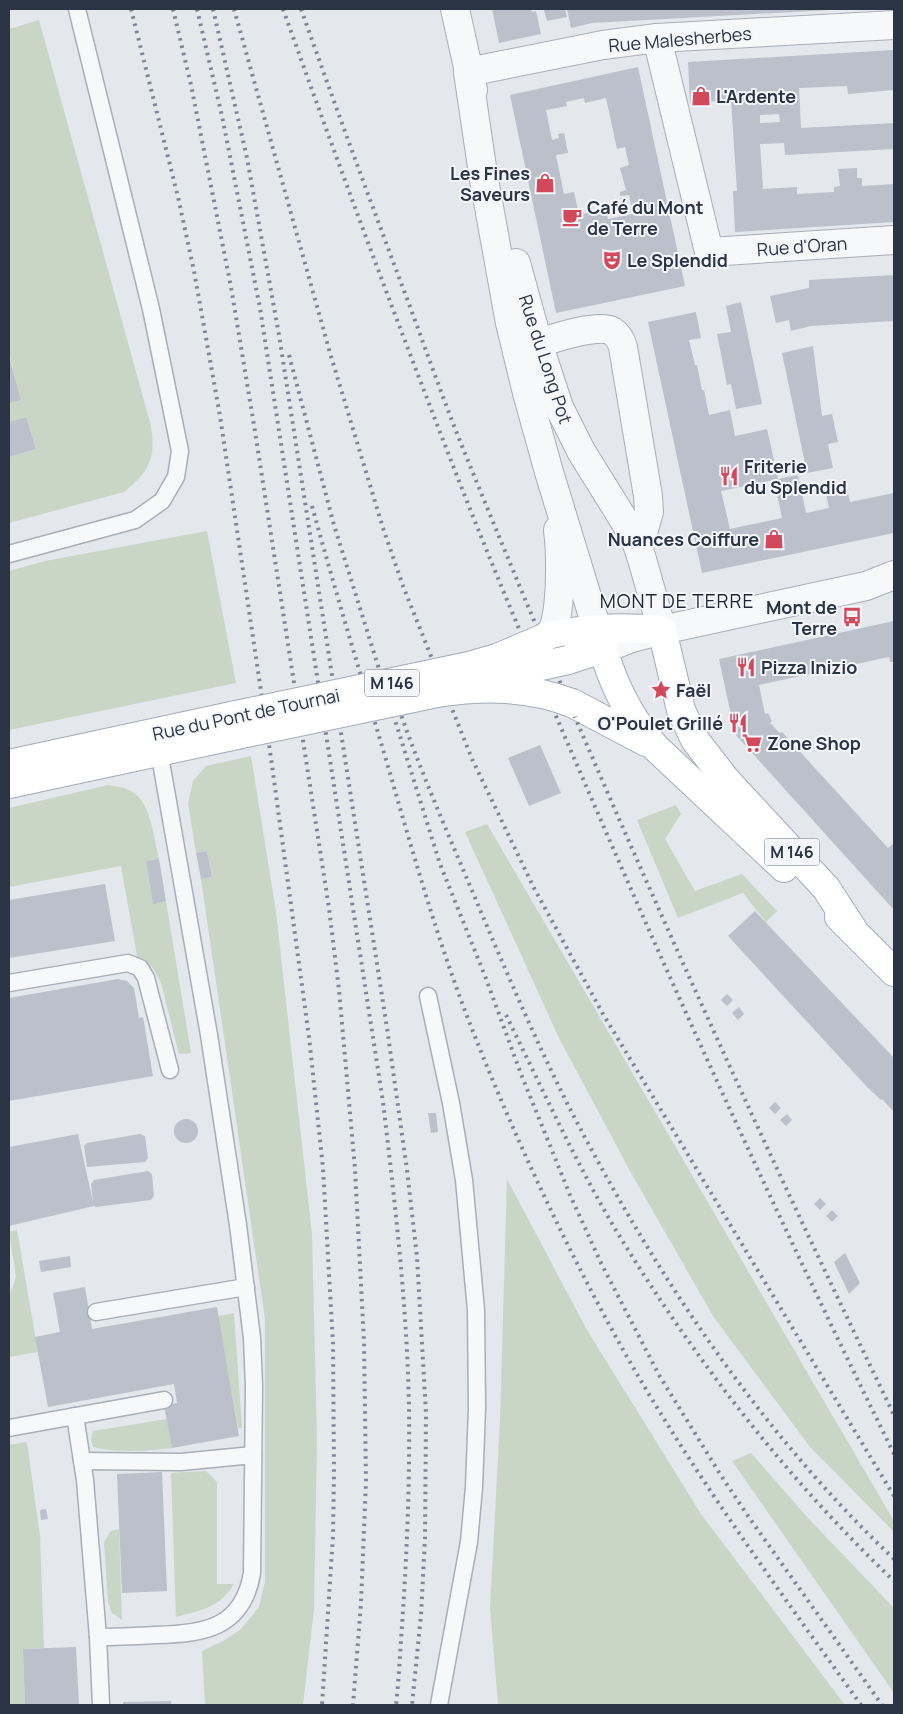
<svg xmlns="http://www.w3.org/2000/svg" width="903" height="1714" viewBox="0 0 903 1714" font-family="Manrope,sans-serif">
	<rect width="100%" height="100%" fill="#e4e7ec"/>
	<g fill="#c9d6c5">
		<path d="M39 20 151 426C156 459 149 472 124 492L9 523V457L36 449 26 417 9 422V403L21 400 9 353V29Z"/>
		<polygon points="207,531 236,683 9,730 9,571 45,561"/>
		<polygon points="251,756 276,912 312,1234 317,1440 314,1609 303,1705 205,1705 202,1651 223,1641 241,1629 259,1607 265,1582 265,1319 201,879 212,877 207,851 196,853 188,803 193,781 206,766"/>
		<path d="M108 785C115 786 124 787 131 791 151 801 154 839 159 859L146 861 153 903 166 901 191 1053 179 1054 161 983 153 968 137 956 121 866 9 887V808Z"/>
		<polygon points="676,805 681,814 665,839 695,891 742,874 777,911 766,922 743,893 678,918 637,820"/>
		<polygon points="487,824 894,1521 894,1532 810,1447 713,1316 630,1171 559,1038 465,832"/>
		<polygon points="507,1179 587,1330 701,1514 845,1705 498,1705 490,1608 500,1420"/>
		<polygon points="17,1230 38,1352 9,1357 9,1297 16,1277 9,1232"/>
		<polygon points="234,1313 242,1428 238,1428 218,1316"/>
		<path d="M167 1419 172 1448C149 1451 115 1453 93 1447L91 1440 93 1431Z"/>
		<polygon points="27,1442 40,1536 44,1648 23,1649 25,1705 9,1705 9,1445"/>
		<polygon points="751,1453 807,1517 894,1608 894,1693 732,1461"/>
		<path d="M206 1471 217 1482V1584H234C219 1608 202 1610 176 1617L171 1473Z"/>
		<polygon points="119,1529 122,1620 112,1613 108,1602 104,1542 111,1531"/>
	</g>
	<g fill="#bbc0ca" fill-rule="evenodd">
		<polygon points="492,9 531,9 532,12 536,11 541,34 499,43"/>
		<polygon points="547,9 565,9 567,17 547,21 544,10"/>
		<polygon points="567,9 830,9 830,10 592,23 571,28"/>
		<path d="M894 50V90L848 94 847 86 799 88 801 128 894 123V149L785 155 784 143 760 144 763 189 797 187V194L834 192V187L840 186 838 169 857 168V178H862V186L894 184V222L735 232 733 191H737L731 100 690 103 688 62ZM779 114 780 122 760 123V115Z"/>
		<path d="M638 67 685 286 556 313 510 95ZM584 98 585 103 606 98 617 149 625 147 629 165 620 168 626 190 620 192V196L629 195 633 214 608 219 606 209 579 215 574 192 564 194 556 155 568 153 564 133 558 134 559 138 552 140 546 110 567 106 566 102Z"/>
		<polygon points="894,275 894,321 811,326 791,331 789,320 776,323 770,296 809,288 809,280"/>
		<polygon points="741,302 762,404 736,409 731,384 727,385 717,334 731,332 726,306"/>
		<path d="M696 312 701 338 689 340 695 365H697L702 390H704L709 415 730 410 735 436 767 429 778 479 798 475 806 513 829 508 826 494 847 489 850 502 894 493V533L702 573 648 322ZM774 480 782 518 730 529 721 491Z"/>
		<polygon points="813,346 822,416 832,414 838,442 828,444 833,468 807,473 782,353"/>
		<polygon points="9,356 21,400 9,403"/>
		<polygon points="26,417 36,449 9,457 9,422"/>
		<polygon points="894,621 894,662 890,662 889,657 759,685 765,714 768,713 772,721 770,723 780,733 782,732 888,848 894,843 894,910 735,734 719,659"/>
		<polygon points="540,745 561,793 529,806 508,758"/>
		<polygon points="207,851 212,877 201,879 196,853"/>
		<polygon points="159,859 166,901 153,904 146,861"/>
		<polygon points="105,884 115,941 9,958 9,900"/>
		<polygon points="755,911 894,1058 894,1112 882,1099 881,1100 868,1088 728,936"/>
		<polygon points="118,979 127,981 134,988 139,1018 143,1017 153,1076 9,1101 9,998"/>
		<polygon points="727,994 733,1000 727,1006 721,1000"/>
		<polygon points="739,1007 744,1014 738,1020 732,1013"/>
		<polygon points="775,1102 781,1108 775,1114 769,1108"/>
		<polygon points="428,1113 436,1113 438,1132 431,1133"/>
		<polygon points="787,1114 792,1120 786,1126 780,1120"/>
		<circle cx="186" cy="1131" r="12"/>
		<polygon points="78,1134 93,1202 91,1184 94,1180 148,1171 152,1174 154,1196 151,1200 96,1207 94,1206 9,1226 9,1147"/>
		<polygon points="140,1134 145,1136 148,1158 145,1162 87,1167 84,1146 87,1143"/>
		<polygon points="820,1198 826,1204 820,1210 814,1204"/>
		<polygon points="832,1210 838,1216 832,1222 826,1216"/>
		<polygon points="845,1253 860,1283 849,1294 834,1262"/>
		<polygon points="70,1256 71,1267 41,1272 39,1261"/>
		<polygon points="85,1287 92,1329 217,1307 239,1436 172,1448 164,1406 177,1403 174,1384 48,1407 35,1337 60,1332 53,1293"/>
		<polygon points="162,1472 167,1591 122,1593 117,1474"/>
		<polygon points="46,1509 48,1519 41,1520 40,1510"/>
		<polygon points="76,1647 79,1705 25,1705 23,1649"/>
		<polygon points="171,1701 171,1705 123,1705 123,1702"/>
	</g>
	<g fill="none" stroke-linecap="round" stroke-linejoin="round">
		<defs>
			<g id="service">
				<polyline points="9,554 135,520 162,501 176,477 180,451 151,309 77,9"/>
				<polyline points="9,983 128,963 140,968 146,978 170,1070"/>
				<polyline points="428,996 451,1103 464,1180 476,1310 477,1408 474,1487 469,1542 439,1705"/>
				<polyline points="96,1312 246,1287"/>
				<polyline points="75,1416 85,1480 98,1637 101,1705"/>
				<polyline points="9,1428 164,1400"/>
				<polyline points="82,1461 181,1462 253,1455"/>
				<path d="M98 1637C117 1637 137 1636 156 1635 204 1634 243 1628 252 1573L254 1386 252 1338 238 1225 209 1035 158 745"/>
			</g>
			<g id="minor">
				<polyline points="657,38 709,252 894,240"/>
				<polyline points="468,72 603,45 657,38 894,25"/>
				<path d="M517 351C536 344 595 322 612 331 618 335 621 340 623 347L648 496 649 512 639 547"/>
			</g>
			<g id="tertiary">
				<polyline points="455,9 473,90"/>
				<polyline points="468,72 483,174 510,323 527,393 549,472 603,649 632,638 662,630 866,586 894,575"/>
				<polyline points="516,263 538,343 559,407 581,451 635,538 642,559 662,630"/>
				<path d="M544 638C546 636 549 634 551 633 562 614 561 553 558 530"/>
			</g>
			<g id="primary">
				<path d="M544 638C585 627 621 627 662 630L681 710 695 740 726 780 826 888 852 928"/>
				<path d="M568 660 603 649C614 687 630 719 656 748L784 868"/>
				<polyline points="572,703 646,742"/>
				<polyline points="9,764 236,715"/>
				<polyline points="9,784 237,735"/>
				<polyline points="839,917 894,972"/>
			</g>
		</defs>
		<use href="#service" stroke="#a9aeb7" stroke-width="19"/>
		<use href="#minor" stroke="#a9aeb7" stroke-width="30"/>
		<use href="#tertiary" stroke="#a9aeb7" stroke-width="30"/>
		<use href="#primary" stroke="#a3abb8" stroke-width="30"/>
		<use href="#service" stroke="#f7f8fa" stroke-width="16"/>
		<use href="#minor" stroke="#f7f8fa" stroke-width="28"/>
		<use href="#tertiary" stroke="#f7f8fa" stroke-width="28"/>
		<use href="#primary" stroke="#fff" stroke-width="28"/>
		<g stroke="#7d8696" stroke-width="4" stroke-dasharray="2.5 5" stroke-linecap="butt">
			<polyline points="131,9 178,197 194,271 220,416 271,758 309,1037 323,1168 333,1344 334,1473 333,1536 322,1705"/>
			<polyline points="173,9 191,85 231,287 254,425 329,908 339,990 355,1169 364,1342 366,1481 361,1603 353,1705"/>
			<path d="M197 9 222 116 260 308 383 1102C395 1203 407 1305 409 1407 410 1480 407 1553 402 1626 400 1652 399 1679 396 1705"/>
			<polyline points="213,9 247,158 279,335 387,1028 407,1170 417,1257 426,1413 425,1539 421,1615 412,1705"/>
			<polyline points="234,9 330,353 383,528 403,586 472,759 534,888 603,1014 894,1496"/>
			<path d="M283 9C335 155 389 301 445 445 491 565 542 684 593 802 688 1022 788 1239 894 1454"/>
			<path d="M301 9C336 108 372 206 409 304 426 350 442 396 460 441 593 770 739 1095 894 1415"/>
			<polyline points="289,355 334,525 440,864 485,976 521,1074 570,1195 601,1263 659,1375 720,1474 748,1516 882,1705"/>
			<path d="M312 506C335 590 360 673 385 756 411 846 436 936 470 1024 512 1131 561 1237 617 1339 688 1467 776 1586 861 1705"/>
			<path d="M399 709C423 778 453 845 481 912 508 976 536 1041 567 1103 652 1269 758 1430 894 1559"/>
			<path d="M506 1015C541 1086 574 1159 614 1227 692 1356 785 1477 894 1581"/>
		</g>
		<defs>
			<g id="primary-bridge">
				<polyline points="483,679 568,660"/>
				<polyline points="236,715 469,666 497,658 544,638"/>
				<path d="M237 735 437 693C483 686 528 686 572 703"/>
			</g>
		</defs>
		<use href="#primary-bridge" stroke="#a3abb8" stroke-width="30" stroke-linecap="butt"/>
		<use href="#primary-bridge" stroke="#fff" stroke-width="28"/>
	</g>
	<defs>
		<symbol id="shop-bare" viewBox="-9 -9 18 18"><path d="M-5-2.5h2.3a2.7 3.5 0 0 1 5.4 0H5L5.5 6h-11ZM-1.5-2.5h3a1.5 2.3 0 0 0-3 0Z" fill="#d1495b" stroke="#f4f6f9" stroke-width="2.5" paint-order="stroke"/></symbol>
		<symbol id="cafe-bare" viewBox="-9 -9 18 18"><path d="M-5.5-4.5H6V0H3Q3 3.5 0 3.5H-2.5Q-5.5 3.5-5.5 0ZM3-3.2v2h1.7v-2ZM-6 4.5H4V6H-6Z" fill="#d1495b" stroke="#f4f6f9" stroke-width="2.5" paint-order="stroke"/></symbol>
		<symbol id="theatre-bare" viewBox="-9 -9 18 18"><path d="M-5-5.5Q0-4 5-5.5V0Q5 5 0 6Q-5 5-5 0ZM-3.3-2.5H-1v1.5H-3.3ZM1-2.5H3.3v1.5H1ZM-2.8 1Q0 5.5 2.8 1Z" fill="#d1495b" stroke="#f4f6f9" stroke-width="2.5" paint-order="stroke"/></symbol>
		<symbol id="restaurant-bare" viewBox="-9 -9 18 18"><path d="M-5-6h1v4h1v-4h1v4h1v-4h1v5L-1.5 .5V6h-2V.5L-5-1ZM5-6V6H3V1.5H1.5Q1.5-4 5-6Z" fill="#d1495b" stroke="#f4f6f9" stroke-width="2.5" paint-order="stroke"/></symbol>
		<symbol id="bus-bare" viewBox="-9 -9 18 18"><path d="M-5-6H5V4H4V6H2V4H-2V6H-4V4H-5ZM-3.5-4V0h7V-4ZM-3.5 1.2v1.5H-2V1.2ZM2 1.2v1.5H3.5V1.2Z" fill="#d1495b" stroke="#f4f6f9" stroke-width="2.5" paint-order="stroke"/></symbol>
		<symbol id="sight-bare" viewBox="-9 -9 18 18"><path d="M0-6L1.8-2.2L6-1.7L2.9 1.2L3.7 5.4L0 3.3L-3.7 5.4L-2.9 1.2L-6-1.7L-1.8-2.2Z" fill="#d1495b" stroke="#f4f6f9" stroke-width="2.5" paint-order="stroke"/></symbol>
		<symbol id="supermarket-bare" viewBox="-9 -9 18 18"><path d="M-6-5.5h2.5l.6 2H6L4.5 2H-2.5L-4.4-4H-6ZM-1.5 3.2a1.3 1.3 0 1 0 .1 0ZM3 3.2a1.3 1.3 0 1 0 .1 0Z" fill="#d1495b" stroke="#f4f6f9" stroke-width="2.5" paint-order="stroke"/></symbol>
	</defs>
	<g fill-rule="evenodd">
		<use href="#shop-bare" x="687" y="82" width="28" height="28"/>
		<use href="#shop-bare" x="531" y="169" width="28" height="28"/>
		<use href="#cafe-bare" x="558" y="203" width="28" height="28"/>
		<use href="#theatre-bare" x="598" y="246" width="28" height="28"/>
		<use href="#restaurant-bare" x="715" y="462" width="28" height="28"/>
		<use href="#shop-bare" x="760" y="525" width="28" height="28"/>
		<use href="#bus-bare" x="838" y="603" width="28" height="28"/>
		<use href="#restaurant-bare" x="732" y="653" width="28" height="28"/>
		<use href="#sight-bare" x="647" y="676" width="28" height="28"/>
		<use href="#restaurant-bare" x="724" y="709" width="28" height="28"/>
		<use href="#supermarket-bare" x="738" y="729" width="28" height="28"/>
	</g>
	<g text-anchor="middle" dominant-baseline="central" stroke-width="4" stroke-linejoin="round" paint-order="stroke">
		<g fill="#f4f6f9" stroke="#676e7b" stroke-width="1">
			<rect x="364.5" y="669.5" width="55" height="27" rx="4"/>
			<rect x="764.5" y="838.5" width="55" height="27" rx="4"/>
		</g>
		<g font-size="16" font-weight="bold" fill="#2b3445">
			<text x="392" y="683">M 146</text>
			<text x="792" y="852">M 146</text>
		</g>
		<g font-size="18" fill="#2b3445" stroke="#f4f6f9">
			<text transform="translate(680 39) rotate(-5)">Rue Malesherbes</text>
			<text transform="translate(802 246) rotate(-4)">Rue d'Oran</text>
			<text transform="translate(546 359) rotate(72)">Rue du Long Pot</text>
			<text transform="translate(246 714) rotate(-12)">Rue du Pont de Tournai</text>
		</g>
		<g font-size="18" font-weight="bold" fill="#2b3445" stroke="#f4f6f9" text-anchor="start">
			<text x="716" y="96">L'Ardente</text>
			<text x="530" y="173" text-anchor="end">Les Fines<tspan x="530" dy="21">Saveurs</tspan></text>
			<text x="587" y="207">Café du Mont<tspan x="587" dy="21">de Terre</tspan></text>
			<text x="627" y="260">Le Splendid</text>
			<text x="744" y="466">Friterie<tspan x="744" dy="21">du Splendid</tspan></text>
			<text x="759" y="539" text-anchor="end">Nuances Coiffure</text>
			<text x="837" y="607" text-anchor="end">Mont de<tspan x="837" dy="21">Terre</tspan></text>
			<text x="761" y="667">Pizza Inizio</text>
			<text x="676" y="690">Faël</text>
			<text x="723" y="723" text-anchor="end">O'Poulet Grillé</text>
			<text x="767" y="743">Zone Shop</text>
		</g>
		<g font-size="19" letter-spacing="1" fill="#1d2536" stroke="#f4f6f9">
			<text x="677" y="601">MONT DE TERRE</text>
		</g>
	</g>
	<rect width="903" height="1714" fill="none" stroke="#2b3445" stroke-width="20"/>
</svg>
